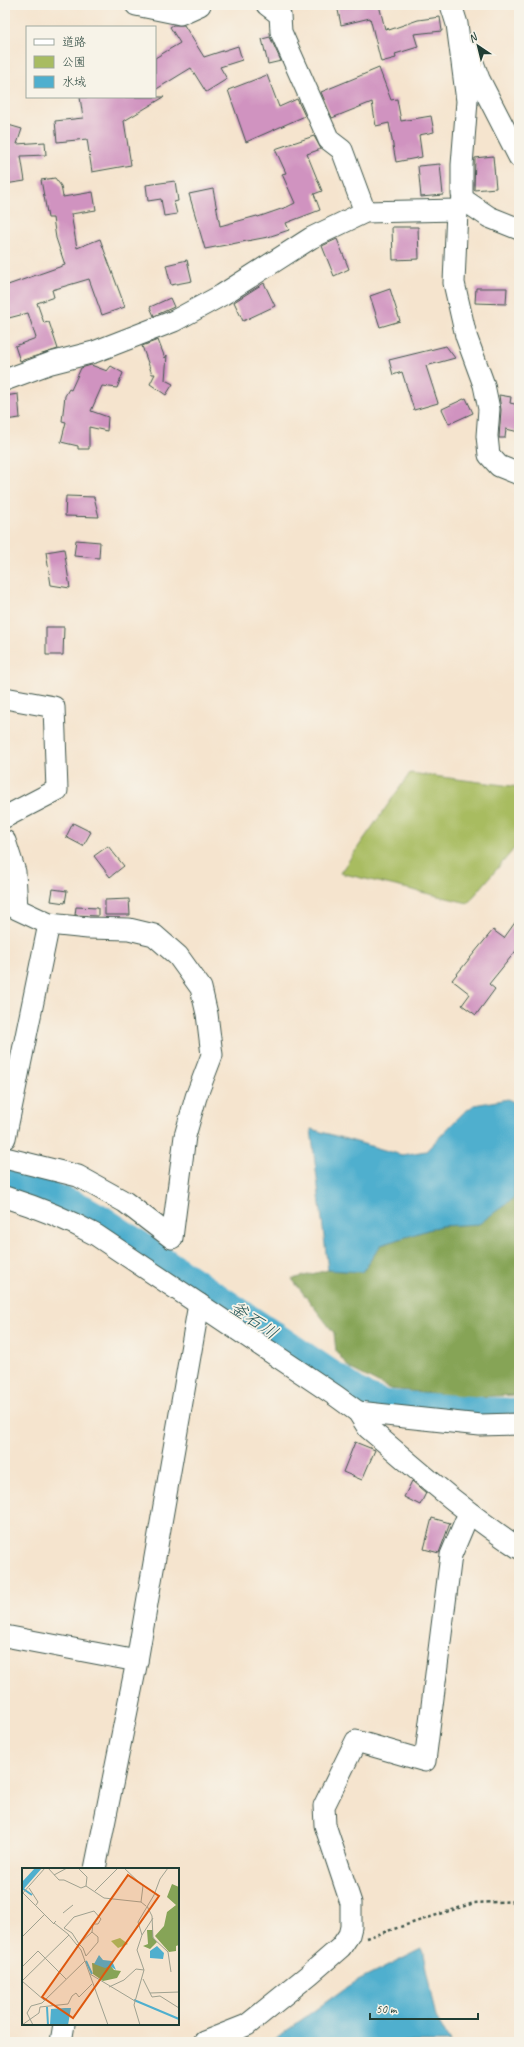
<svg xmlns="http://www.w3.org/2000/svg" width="524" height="2047" viewBox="0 0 524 2047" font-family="Caveat,'Klee One',sans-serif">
	<rect width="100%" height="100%" fill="#f7f3e8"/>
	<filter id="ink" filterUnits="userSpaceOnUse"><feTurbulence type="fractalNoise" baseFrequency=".025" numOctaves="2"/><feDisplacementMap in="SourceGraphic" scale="8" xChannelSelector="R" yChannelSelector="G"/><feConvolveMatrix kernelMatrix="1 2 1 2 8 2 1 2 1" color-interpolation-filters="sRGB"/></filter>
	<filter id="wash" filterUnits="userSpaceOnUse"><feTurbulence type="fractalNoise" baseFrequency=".012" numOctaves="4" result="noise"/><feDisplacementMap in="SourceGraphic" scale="16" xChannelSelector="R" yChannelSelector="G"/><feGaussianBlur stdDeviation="0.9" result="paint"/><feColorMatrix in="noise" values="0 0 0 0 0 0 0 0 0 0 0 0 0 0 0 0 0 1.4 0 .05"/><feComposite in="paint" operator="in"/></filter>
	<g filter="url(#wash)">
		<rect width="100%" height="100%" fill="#f5e4ce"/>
		<polygon fill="#a8bc61" stroke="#647c4a" points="410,773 519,787 519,843 468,903 340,873"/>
		<polygon fill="#86a457" stroke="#527046" points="515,1162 519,1163 519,1395 468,1397 390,1389 349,1368 336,1351 334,1333 292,1279 328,1270 362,1272 381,1245 440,1226 479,1224"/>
		<g fill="#4fafce" stroke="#377681">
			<polygon points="508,1099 519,1105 519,1163 515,1162 514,1198 479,1224 440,1226 381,1245 362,1272 328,1270 311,1129 402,1155 426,1151 462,1114 474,1105"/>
			<polygon points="422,1949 436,2018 450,2042 271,2042 348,1986"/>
		</g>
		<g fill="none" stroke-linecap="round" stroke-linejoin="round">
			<polyline stroke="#4fafce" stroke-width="26" points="5,1176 83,1207 102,1218 366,1396 386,1403 483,1410 519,1411"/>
		</g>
		<g id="blocks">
			<g fill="#d093c0">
				<polygon points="337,5 379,5 385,29 388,28 389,30 418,20 440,17 442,31 414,34 418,47 395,54 396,58 381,62 370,18 341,25"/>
				<polygon points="173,25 184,25 204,57 238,46 242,60 220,67 227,79 206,92 191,68 155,90 155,58 180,43 170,27"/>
				<polygon points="270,37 281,61 268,64 262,39"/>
				<polygon points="379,68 391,100 397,99 401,121 431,116 434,132 419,135 422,157 396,162 389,123 376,126 372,102 332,118 321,92"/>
				<polygon points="267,75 279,107 297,99 305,116 246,142 228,90"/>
				<polygon points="80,97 164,97 124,121 131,165 92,172 87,139 57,142 55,121 83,118"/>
				<polygon points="5,124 22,129 17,144 45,142 46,155 21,156 25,181 5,184"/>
				<polygon points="314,136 321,149 307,154 322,191 314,194 320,210 286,223 289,230 268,237 205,249 189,194 213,189 220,226 257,216 258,217 287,207 295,203 282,174 286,173 275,149"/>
				<polygon points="493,156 496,188 474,190 475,158"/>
				<polygon points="440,164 443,195 421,197 418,166"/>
				<polygon points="55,178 61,186 63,197 93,192 96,210 71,214 77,248 100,239 125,307 102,315 89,279 52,290 54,297 37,303 44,323 49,322 58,349 20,361 15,346 36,338 28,313 5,319 5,286 65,265 56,238 53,218 48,218 41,180"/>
				<polygon points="175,181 178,201 174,202 177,214 164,216 161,199 148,201 146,185"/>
				<polygon points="392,227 418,227 419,259 393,260"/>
				<polygon points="337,239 349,269 334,276 322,246"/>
				<polygon points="187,260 192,281 171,285 166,265"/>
				<polygon points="264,283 275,306 243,321 234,302"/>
				<polygon points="476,288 507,288 506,304 475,303"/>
				<polygon points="390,289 400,321 380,327 370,296"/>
				<polygon points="170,298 174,307 154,316 150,307"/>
				<polygon points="158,340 165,358 167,355 165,380 173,384 166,395 150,384 155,374 152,374 142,346"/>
				<polygon points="446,346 455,358 426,366 438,403 414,410 402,372 393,375 389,360"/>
				<polygon points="91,365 107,371 111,366 123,373 117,388 102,386 91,411 108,417 107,431 89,427 89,449 78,449 78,446 61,442 66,422 62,421 65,396 69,389 71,390 81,368"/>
				<polygon points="18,394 20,418 5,420 5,396"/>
				<polygon points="499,395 511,397 510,403 519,405 519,432 506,429 505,438 499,438 501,410"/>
				<polygon points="466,398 473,413 449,424 442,409"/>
				<polygon points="66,496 94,497 99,517 65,516"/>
				<polygon points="76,540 100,542 99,558 74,556"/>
				<polygon points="64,549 70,588 51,585 46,552"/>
				<polygon points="46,627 64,627 63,655 46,655"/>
				<polygon points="73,823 91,832 83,846 66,837"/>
				<polygon points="108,846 124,866 110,877 94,856"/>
				<polygon points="53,889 67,891 65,903 51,901"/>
				<polygon points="129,899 130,915 105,915 105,900"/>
				<polygon points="76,907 98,908 98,916 75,915"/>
				<polygon points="519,917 519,947 489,984 495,989 476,1015 462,1005 470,994 452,980 493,930 504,938"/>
				<polygon points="355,1442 375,1450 362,1480 343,1472"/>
				<polygon points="412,1481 426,1493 420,1505 404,1497"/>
				<polygon points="432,1518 450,1523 439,1553 424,1549"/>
			</g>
		</g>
	</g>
	<g filter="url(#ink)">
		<use href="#blocks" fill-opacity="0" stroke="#3f564b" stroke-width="1"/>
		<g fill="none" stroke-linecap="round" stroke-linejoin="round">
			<defs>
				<g id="minor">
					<polyline points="136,5 180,14 200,5"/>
					<polyline points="267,5 280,15 281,32 329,140 342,150 365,212"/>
					<polyline points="451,5 457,24 467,101 462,165 462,194 464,200 489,217 519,229"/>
					<polyline points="469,52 479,79 519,157"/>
					<polyline points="464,200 457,210 454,283 466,336 484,385 489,409 487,436 489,455 499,466 519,474"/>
					<polyline points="5,380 51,363 94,352 174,321 222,295 311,238 365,212 457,210"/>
					<polyline points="5,698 54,707 57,790 5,817"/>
					<polyline points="5,841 15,872 17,909 49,924 88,928 129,929 154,935 178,956 201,988 207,1014 212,1055 196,1097 185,1136 172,1238 125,1202 78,1176 5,1158"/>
					<polyline points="5,1138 49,924"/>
					<path d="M5 1197C37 1207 67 1219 96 1235L336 1396 358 1412 368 1428C417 1469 465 1513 519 1548"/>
					<polyline points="358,1412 480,1425 519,1424"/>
					<polyline points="5,1636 137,1661"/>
					<polyline points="95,1869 137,1661 199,1304"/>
					<polyline points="61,2042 64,2024"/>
					<polyline points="204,2042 247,2025 310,1974 341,1947 349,1935 351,1927 351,1903 325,1825 324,1806 356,1741 425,1761 451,1555 465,1522 471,1514"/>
				</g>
			</defs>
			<use href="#minor" stroke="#3f564b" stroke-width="23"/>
			<polyline stroke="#3f564b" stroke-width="2.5" stroke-dasharray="3 3" stroke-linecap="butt" points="366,1938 474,1903 519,1901"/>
			<use href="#minor" stroke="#fff" stroke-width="21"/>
		</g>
	</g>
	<g text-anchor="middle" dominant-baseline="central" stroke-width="3.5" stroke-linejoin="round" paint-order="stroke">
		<g font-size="18" font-style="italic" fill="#2b5a5a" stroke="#f7f3e8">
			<text transform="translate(254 1320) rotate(34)">釜石川</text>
		</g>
	</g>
	<g transform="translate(22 1868)">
		<rect width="157" height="157" fill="#f5e4ce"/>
		<path d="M98 70 106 76 96 80 89 73Z" fill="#a8bc61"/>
		<path d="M150 16 157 19V77L154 78V83L147 84 133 68 142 58 145 44 154 37 145 29ZM125 62H131V69L135 74 128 81 121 78 126 76ZM70 95 88 97 92 102 99 103 95 110 81 113 71 106Z" fill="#86a457"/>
		<path d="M13 0H20L0 23V14ZM135 78 142 85 141 91 128 90V83ZM77 87 81 92 90 93 94 102 88 98 83 100 72 96ZM43 140H49L46 157H28L29 141Z" fill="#4fafce"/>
		<path fill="none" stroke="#4fafce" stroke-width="2" d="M0 20 10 27M64 93 70 106M112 132 157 151M25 139 26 157"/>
		<path fill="none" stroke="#9fa190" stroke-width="1" d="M26 0 37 12H42L59 20 64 18M56 0 65 9 64 18M102 0 121 18 119 34M32 7 45 0M64 18 82 30 119 34 124 38M7 20 16 34 14 37M73 23 96 0M1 25 32 56M0 26 23 0M125 38 130 48 131 70 146 84 149 104M41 45 51 37M34 53 32 55 46 66 59 82 86 157M120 67 116 54 132 27 138 11 146 0M0 69 22 47M55 77 57 76 70 64 71 56H76L79 51 72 43 52 49 42 60 50 65 57 76 61 80 64 88 76 74V69L70 64M0 99 16 83 44 111M68 106 113 133M121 111 130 129 138 128 157 140M0 113 47 67M0 113 22 132M87 119 102 112 114 101 122 102M128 125 157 124M0 157 17 145 18 139 46 136 50 128 54 125 57 129 70 116M11 157 5 145 9 138 20 135 63 93M118 157 112 137 122 102 115 82 120 67 131 50"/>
		<path fill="#de580e" fill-opacity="0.15" stroke="#de580e" stroke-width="2" d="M106 7 137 28 51 150 20 129Z"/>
		<rect width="157" height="157" fill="none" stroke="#1f3d34" stroke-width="2"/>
	</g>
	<rect width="524" height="2047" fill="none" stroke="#f7f3e8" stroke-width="20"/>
	<rect x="26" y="26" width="130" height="72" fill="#f7f3e8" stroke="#a1aaa0"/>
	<rect x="34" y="39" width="20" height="6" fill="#ffffff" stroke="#a1aaa0"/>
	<text x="62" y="46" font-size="12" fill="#1f3d34">道路</text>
	<rect x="34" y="56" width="20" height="12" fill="#a8bc61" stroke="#a1aaa0"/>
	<text x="62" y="66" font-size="12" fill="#1f3d34">公園</text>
	<rect x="34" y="76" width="20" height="12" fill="#4fafce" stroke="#a1aaa0"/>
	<text x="62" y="86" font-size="12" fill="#1f3d34">水域</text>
	<g transform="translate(478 46) rotate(325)" stroke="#f7f3e8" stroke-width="3" paint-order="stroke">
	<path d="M0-3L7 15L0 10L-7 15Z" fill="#1f3d34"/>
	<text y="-6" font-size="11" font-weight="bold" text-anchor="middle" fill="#1f3d34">N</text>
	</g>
	<path d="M370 2013v6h108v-6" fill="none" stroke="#1f3d34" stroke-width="2"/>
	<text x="376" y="2013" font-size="12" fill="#1f3d34" stroke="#f7f3e8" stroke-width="3" paint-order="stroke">50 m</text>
</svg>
